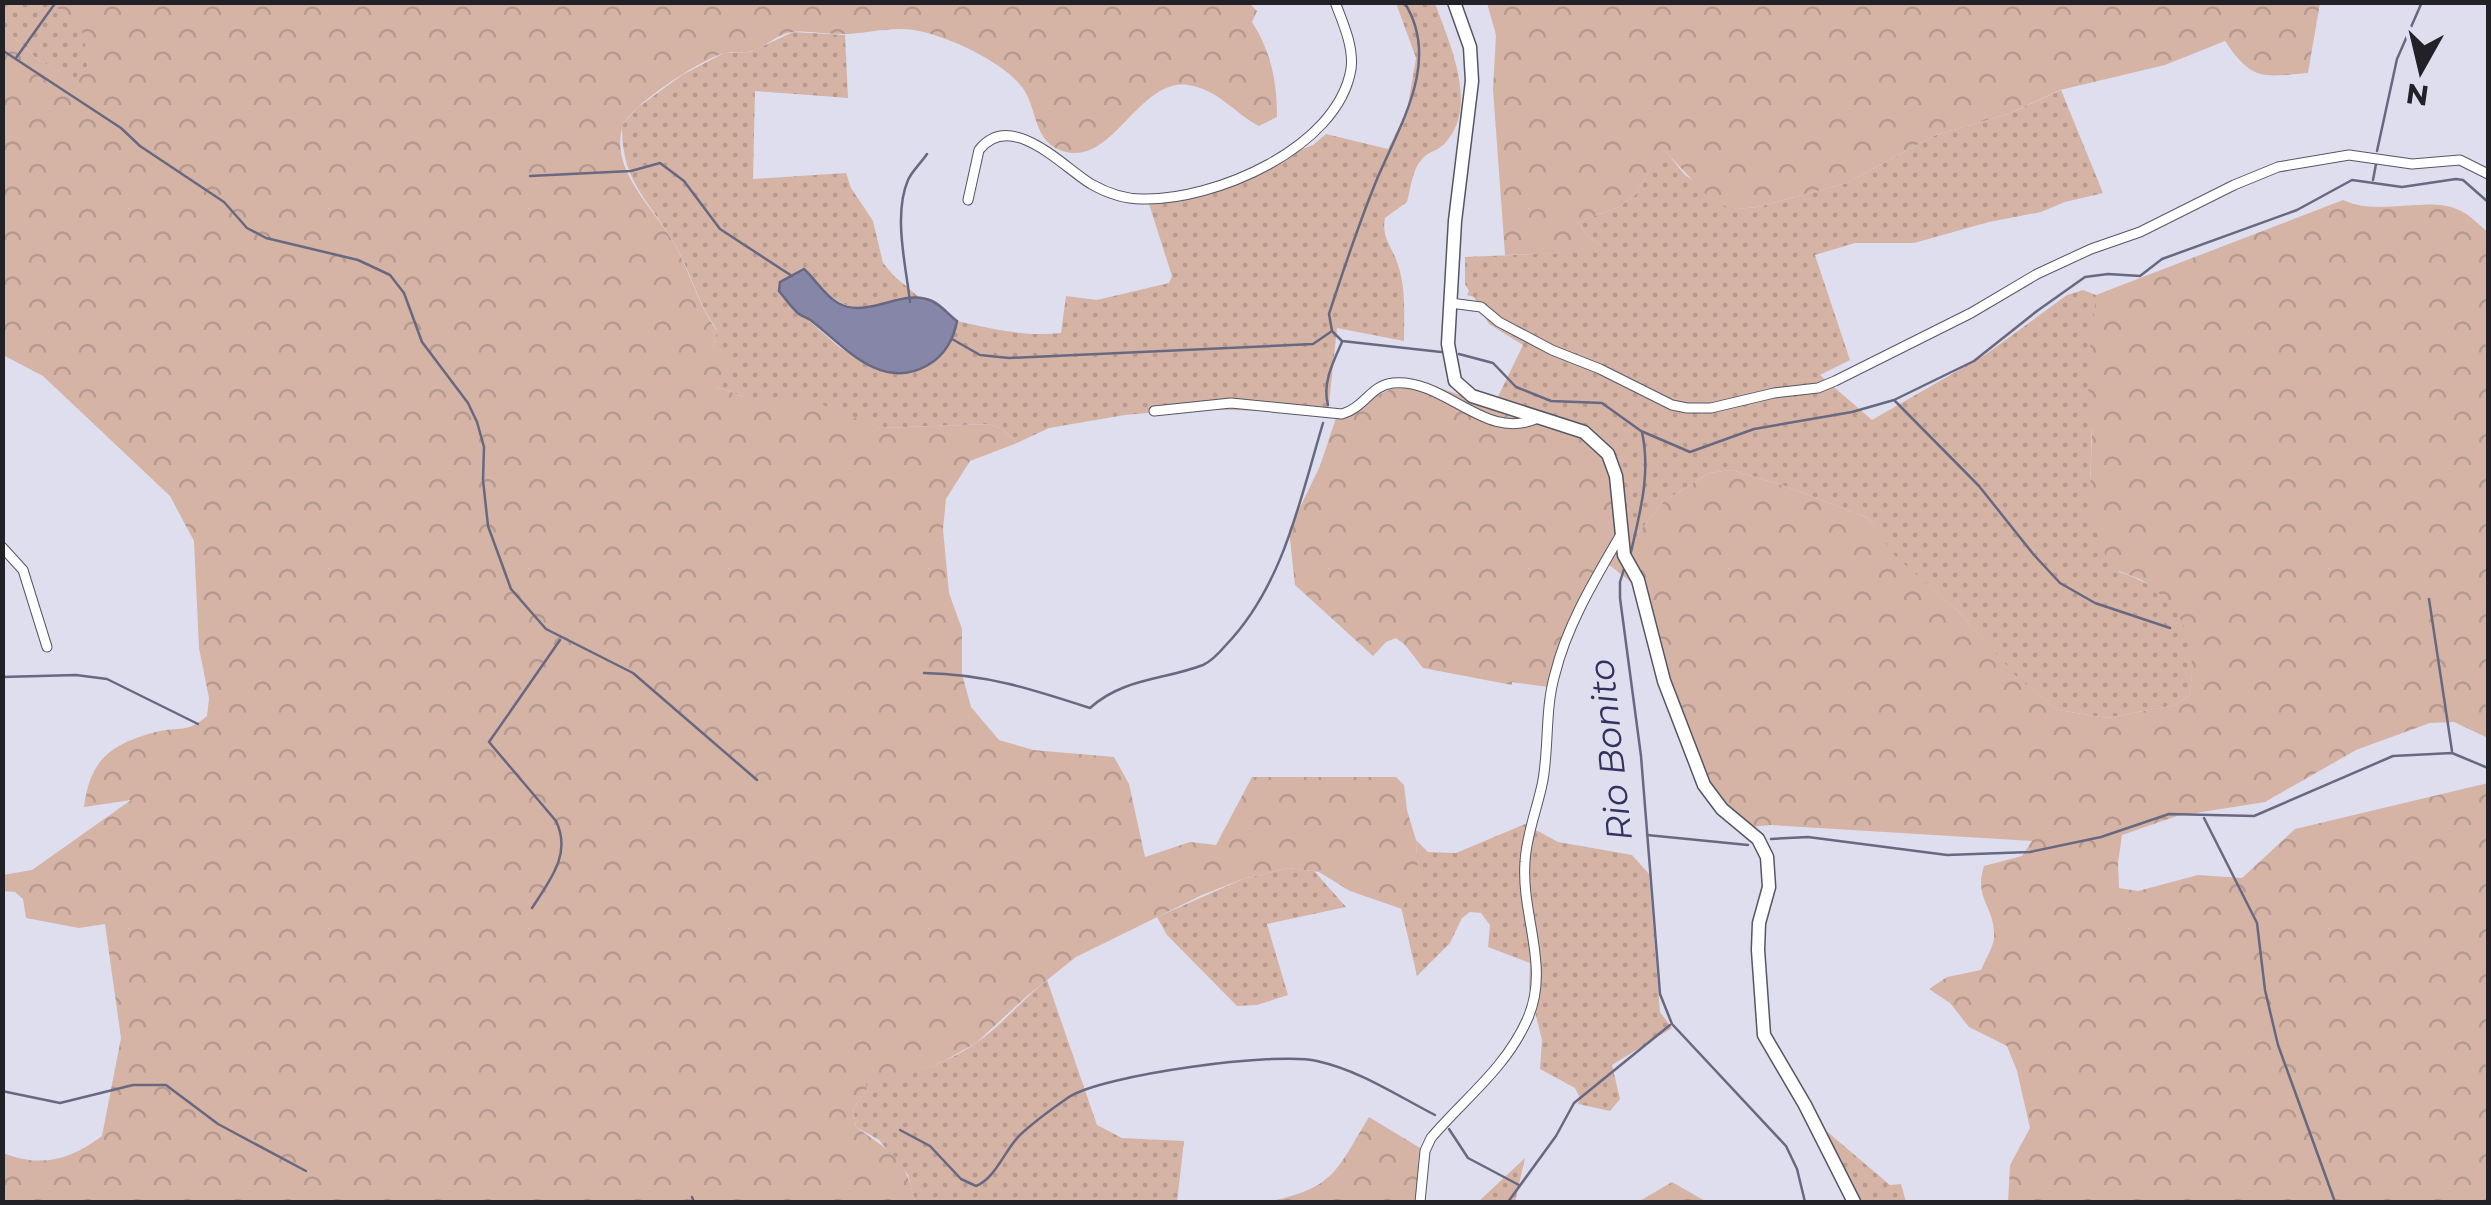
<svg xmlns="http://www.w3.org/2000/svg" width="2491" height="1205" viewBox="0 0 2491 1205" font-family="Montserrat,sans-serif">
	<defs>
		<pattern id="grass-dots" width="8" height="8" patternUnits="userSpaceOnUse" patternTransform="scale(2.5)"><rect width="8" height="8" fill="#d5b4a6"/><path d="M2 2h.1M6 6h.1" fill="none" stroke="#b79a8f" stroke-width="1.8" stroke-linecap="round"/></pattern>
		<pattern id="forest-crowns" width="20" height="18" patternUnits="userSpaceOnUse" patternTransform="scale(2.5)"><rect width="20" height="18" fill="#d5b4a6"/><path d="M2 6a3 3 0 1 1 6 0M12 15a3 3 0 1 1 6 0" fill="none" stroke="#b79a8f"/></pattern>
	</defs>
	<rect width="100%" height="100%" fill="#dedeef"/>
	<g fill="url(#grass-dots)">
		<path d="M2 3C26 3 62 0 78 20 87 31 86 53 88 66L75 80 37 59 3 27Z"/>
		<path d="M1396 3H1435C1449 43 1481 109 1443 145 1437 151 1428 152 1423 158 1412 169 1411 188 1407 202L1385 218C1381 238 1393 248 1398 265 1406 288 1404 316 1404 341L1337 328 1328 413 1191 409 1125 415 1049 428 1017 443 1002 429 990 424 880 428 786 398H747L717 387 720 357 713 348 717 330C698 304 691 273 675 245 649 199 621 183 622 125L637 108 682 75 724 53 750 52 793 32 845 35 848 98 755 91 753 179 846 173 851 188 873 221 883 263 894 276 920 298C876 304 848 323 817 281L798 311 839 347 876 370 893 373 916 371 926 366 956 328 957 321C992 329 1025 337 1061 333L1066 296 1097 300 1169 283 1172 276 1148 201 1212 186 1313 145 1326 134 1388 149 1407 111 1416 58Z"/>
		<path d="M2061 90 2103 193 2065 202 2041 212 1989 222 1914 243H1855L1815 255 1850 360 1820 375 1872 420 1985 355 2067 295 2083 290 2096 295 2090 486 2119 572C2181 591 2201 635 2189 696L2175 705 2107 718 2058 710 2015 676 1960 613 1894 556 1868 518 1785 486 1732 470 1709 473 1663 502 1639 532 1631 561 1493 407 1523 345 1489 324 1474 297 1467 295 1469 291 1465 284V257L1609 251 1587 235 1578 222 1619 207 1635 195 1663 148 1685 175 1736 209 1758 207 1847 183 1933 136 2008 114Z"/>
		<polygon points="1525,824 1558,842 1632,855 1649,874 1660,1012 1672,1028 1612,1065 1620,1099 1610,1111 1578,1104 1580,1098 1575,1088 1540,1069 1542,1040 1529,988 1530,963 1488,947 1490,925 1481,913 1470,912 1462,918 1450,943 1417,976 1401,907 1418,877 1416,840 1428,852 1456,853"/>
		<polygon points="1288,868 1314,871 1346,907 1267,924 1288,995 1257,1005 1237,1006 1167,935 1157,917 1243,879"/>
		<path d="M1047 980 1097 1125 1122 1138 1184 1141 1177 1202H915L908 1175 879 1140 856 1127 853 1108 867 1091 865 1082C905 1075 942 1067 976 1043 1002 1025 1022 1000 1047 980Z"/>
		<polygon points="1824,1129 1890,1185 1901,1184 1906,1202 1855,1202"/>
		<polygon points="1525,1158 1515,1202 1478,1202"/>
	</g>
	<g fill="url(#forest-crowns)">
		<path d="M45 3H1249L1257 11 1252 22C1271 52 1277 81 1277 117L1259 126C1234 113 1218 89 1188 85 1137 78 1112 171 1060 150 1033 140 1037 106 1022 87 1003 62 954 40 924 32 895 24 870 34 841 34 824 35 805 29 788 33 775 36 767 46 755 50 745 54 735 51 725 53 703 58 628 106 622 128 610 174 659 212 677 249 691 276 699 306 717 331L713 348 731 367 717 387 747 398H786L823 405 880 428 990 424 1002 429 1017 443 970 461 946 499 943 529 949 593 962 629V674L971 707 999 740 1033 750 1114 757 1129 784 1145 857 1190 842 1216 845 1252 777H1396L1404 785 1407 810 1416 840 1418 869V878L1402 909 1350 891 1319 872 1288 868 1243 879 1202 895 1076 957 1027 996 976 1043 944 1061 905 1076 866 1082 867 1091 853 1108 856 1127C891 1153 905 1155 915 1202H3V1153C41 1168 70 1160 102 1136L121 1038 105 924 79 928 26 918 23 899 15 892 3 891V875L32 870 131 800 84 807C90 760 110 744 156 732 180 726 186 734 207 716L209 698 199 648 194 541 170 496 43 376 3 355V27L37 59 74 79 88 66C83 26 84 18 45 3Z"/>
		<path d="M1487 3V2L2320 3 2308 73C2262 77 2252 81 2225 41L2165 65 2060 90 2008 114 1933 136 1847 183 1758 207 1736 209 1714 203 1663 149 1635 195 1619 207 1578 222 1587 235 1611 252 1505 255 1493 89 1496 35Z"/>
		<path d="M2343 200C2380 218 2431 193 2463 212 2472 217 2480 226 2488 232V738L2454 722 2430 723 2356 750 2265 802 2177 816 2122 835 2118 863 2119 888 2138 891 2198 875 2242 878 2295 829 2488 783V1202H2008L2010 1165 2030 1128 2017 1071 2007 1046 1969 1027 1950 1003 1929 989 1947 977 1981 970C1985 960 1993 948 1994 938 1996 907 1973 899 1984 866L2022 856 2032 841 1771 825 1750 827 1711 792 1648 635 1631 582 1608 564 1591 591 1548 687 1512 682V685L1423 668 1405 645 1396 638 1386 642 1373 656 1295 585 1289 530 1320 466 1337 415 1391 389 1434 386 1585 438 1604 459 1615 523 1631 559 1639 532 1663 502 1709 473 1732 470 1785 486 1868 518 1895 556 1960 613 2016 676 2058 710 2107 718 2175 705 2189 696C2198 648 2187 611 2146 583 2135 575 2121 574 2109 566L2092 517 2090 486 2092 434 2087 374 2096 295Z"/>
		<path d="M1369 1117 1420 1148 1418 1163 1423 1202H1267C1334 1188 1335 1173 1369 1117Z"/>
		<polygon points="1672,1182 1707,1202 1638,1202"/>
	</g>
	<path fill="#8687a8" stroke="#686881" stroke-width="2.5" d="M804 269C816 280 825 296 838 303 868 320 902 287 932 301 941 305 949 315 957 321 954 339 944 356 928 365 881 392 845 347 813 322 809 318 803 317 799 314 792 309 785 298 779 291L780 282Z"/>
	<g fill="none" stroke-linecap="round" stroke-linejoin="round">
		<g stroke="#686881" stroke-width="2.5">
			<path d="M1404 2C1443 62 1397 129 1375 184 1358 226 1343 271 1329 314L1332 331 1342 341 1441 352"/>
			<polyline points="2,50 121,128 140,146 224,202 247,228 266,238 358,260 390,275 404,293 422,342 468,403 477,422 484,447 483,480 488,526 511,589 546,629 633,673 757,780"/>
			<polyline points="16,58 56,2"/>
			<polyline points="2377,151 2397,59 2422,2"/>
			<polyline points="530,176 631,171 660,163 684,181 720,229 792,276"/>
			<polyline points="2373,180 2376,164"/>
			<path d="M910 302C906 266 893 215 908 180 912 171 921 163 927 154"/>
			<polyline points="952,339 980,355 1009,358 1313,344 1332,331"/>
			<polyline points="1459,354 1493,363 1516,387 1551,401 1602,403 1641,431 1690,452 1754,429 1852,412 1894,400 1974,361 2037,311 2085,277 2108,274 2140,276 2162,259 2297,210 2352,180 2402,187 2456,179 2463,180 2488,202"/>
			<polyline points="1895,401 1979,486 2034,555 2060,583 2095,603 2170,628"/>
			<path d="M1328 405C1322 384 1333 362 1342 342"/>
			<path d="M1631 552C1640 512 1651 474 1642 432"/>
			<polyline points="1624,569 1620,582 1620,598 1641,756 1660,994 1672,1024 1786,1146 1797,1169 1805,1202"/>
			<polyline points="2429,599 2452,751"/>
			<path d="M924 673C985 674 1032 689 1090 708 1123 678 1164 680 1203 665 1212 661 1220 652 1226 645 1283 586 1300 500 1323 423"/>
			<polyline points="2,677 76,675 107,679 198,724"/>
			<polyline points="2204,818 2257,923 2265,990 2278,1045 2335,1202"/>
			<polyline points="1647,835 1748,845"/>
			<polyline points="1771,839 1808,837 1947,855 2030,852 2101,837 2169,814 2254,816 2393,756 2452,753 2488,768"/>
			<path d="M532 908C550 880 572 854 556 821L489 742 560 640"/>
			<polyline points="2,1091 60,1103 133,1085 166,1085 218,1124 306,1171"/>
			<polyline points="1449,1129 1468,1158 1519,1185"/>
			<path d="M900 1130 930 1146 961 1179 976 1186C996 1178 1005 1149 1020 1135 1035 1121 1053 1108 1069 1097 1102 1075 1277 1051 1317 1061 1361 1071 1396 1095 1435 1115"/>
			<polyline points="692,1197 694,1202"/>
			<polyline points="1508,1202 1556,1136 1574,1103 1670,1025"/>
		</g>
		<defs>
			<g id="street">
				<path d="M968 200 979 150C1011 109 1063 167 1091 184 1107 193 1124 199 1142 199 1214 201 1338 148 1351 69 1354 47 1343 23 1335 2"/>
				<polyline points="1450,303 1481,307 1499,322 1552,350 1600,369 1672,405 1687,408 1711,408 1774,393 1818,388 1835,381 1971,313 2037,274 2091,249 2140,232 2234,185 2278,167 2349,155 2412,164 2460,160 2488,174"/>
				<path d="M1154 411 1231 403 1342 414C1364 408 1371 385 1393 383 1446 378 1485 443 1538 418"/>
				<polyline points="2,547 23,570 47,647"/>
				<path d="M1420 1202 1425 1151 1431 1138C1464 1099 1505 1069 1527 1020 1551 968 1521 916 1525 862 1526 835 1538 807 1543 780 1549 745 1545 708 1555 674 1567 625 1595 579 1620 536"/>
			</g>
			<polyline id="secondary" points="1454,2 1470,47 1472,81 1455,221 1448,344 1455,381 1472,396 1584,432 1608,454 1616,476 1624,555 1638,580 1664,681 1704,785 1722,809 1758,839 1767,857 1769,887 1759,923 1758,950 1764,1035 1805,1105 1854,1202"/>
		</defs>
		<use href="#street" stroke="#555664" stroke-width="11"/>
		<use href="#secondary" stroke="#555664" stroke-width="15"/>
		<use href="#street" stroke="#fff" stroke-width="9"/>
		<use href="#secondary" stroke="#fff" stroke-width="12"/>
	</g>
	<g text-anchor="middle" dominant-baseline="central" stroke-width="9" stroke-linejoin="round" paint-order="stroke">
		<g font-size="35" font-style="italic" fill="#33315e" stroke="#dedeef">
			<text transform="translate(1610 750) rotate(-96)">Rio Bonito</text>
		</g>
	</g>
	<rect width="2491" height="1205" fill="none" stroke="#212127" stroke-width="10"/>
	<g transform="translate(2421 70) rotate(188)" stroke="#dedeef" stroke-width="8" paint-order="stroke">
	<path d="M0-8L18 38L0 25L-18 38Z" fill="#212127"/>
	<text y="-15" font-size="28" font-weight="bold" text-anchor="middle" fill="#212127">N</text>
	</g>
</svg>
